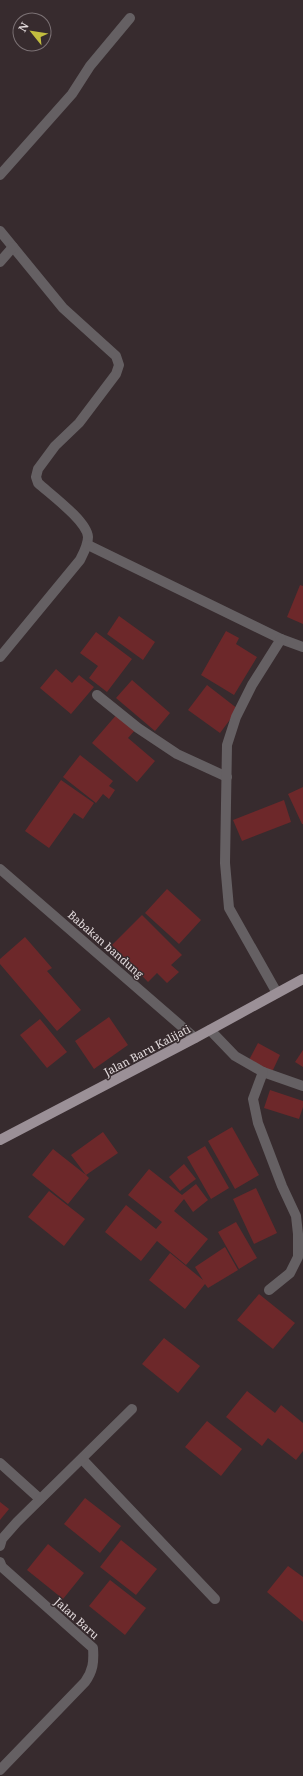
<svg xmlns="http://www.w3.org/2000/svg" width="303" height="1776" viewBox="0 0 303 1776" font-family="'Noto Serif',serif">
	<rect width="100%" height="100%" fill="#372b2e"/>
	<g fill="#6d282a">
		<polygon points="300,585 303,586 303,624 287,617"/>
		<polygon points="119,616 155,642 143,660 107,634"/>
		<polygon points="226,631 239,638 236,644 257,657 234,695 201,675"/>
		<polygon points="96,632 132,659 107,692 89,678 98,666 80,653"/>
		<polygon points="56,669 72,683 79,675 94,687 71,714 40,688"/>
		<polygon points="132,680 170,713 155,731 116,698"/>
		<polygon points="207,685 238,709 220,733 188,710"/>
		<polygon points="118,713 136,729 128,738 155,761 137,782 92,743"/>
		<polygon points="80,755 113,781 109,786 115,790 109,799 103,794 96,803 63,777"/>
		<polygon points="61,780 94,803 83,819 74,813 49,848 25,831"/>
		<polygon points="303,787 303,824 302,824 288,794"/>
		<polygon points="284,800 291,822 242,841 233,820"/>
		<polygon points="167,889 201,920 179,944 145,913"/>
		<polygon points="142,915 182,955 171,965 179,972 167,983 157,973 148,982 112,945"/>
		<polygon points="25,937 52,968 47,971 81,1010 57,1031 0,964 0,959"/>
		<polygon points="109,1017 128,1045 94,1069 75,1041"/>
		<polygon points="40,1019 67,1052 47,1068 20,1035"/>
		<polygon points="258,1043 280,1055 272,1072 249,1060"/>
		<polygon points="303,1050 303,1067 295,1062"/>
		<polygon points="270,1090 303,1101 303,1107 299,1119 264,1108"/>
		<polygon points="232,1127 259,1175 235,1189 208,1141"/>
		<polygon points="103,1132 118,1153 86,1175 89,1178 68,1204 32,1175 53,1149 86,1175 71,1155"/>
		<polygon points="205,1146 229,1188 211,1199 187,1157"/>
		<polygon points="184,1164 196,1179 180,1191 169,1177"/>
		<polygon points="149,1169 182,1195 196,1184 208,1200 193,1212 184,1199 174,1211 208,1239 186,1265 157,1241 141,1261 105,1232 126,1205 156,1229 162,1222 128,1195"/>
		<polygon points="256,1188 277,1233 254,1244 233,1199"/>
		<polygon points="49,1191 85,1219 64,1246 28,1217"/>
		<polygon points="236,1222 257,1258 239,1269 218,1232"/>
		<polygon points="225,1247 238,1270 208,1288 205,1284 185,1309 149,1280 170,1253 203,1280 195,1267"/>
		<polygon points="259,1294 295,1323 273,1349 237,1320"/>
		<polygon points="164,1338 200,1366 178,1393 142,1364"/>
		<polygon points="247,1391 275,1413 281,1405 303,1423 303,1451 296,1460 268,1438 262,1446 226,1417"/>
		<polygon points="207,1421 242,1449 221,1476 185,1447"/>
		<polygon points="85,1498 121,1526 100,1553 64,1524"/>
		<polygon points="0,1502 9,1509 0,1520"/>
		<polygon points="121,1540 157,1569 136,1595 100,1567"/>
		<polygon points="48,1544 84,1573 63,1599 27,1570"/>
		<polygon points="288,1566 303,1577 303,1622 267,1592"/>
		<polygon points="110,1580 146,1608 125,1635 89,1606"/>
	</g>
	<g fill="none" stroke-linecap="round" stroke-linejoin="round">
		<g stroke="#656063" stroke-width="10">
			<polyline points="0,175 72,94 90,66 130,18"/>
			<path d="M0 231 63 308 116 356 119 365 116 374 79 423 55 446 38 469 36 477 38 483C50 494 87 521 88 537 88 545 84 552 80 560L0 657"/>
			<polyline points="0,262 13,247"/>
			<polyline points="88,545 281,639 303,647"/>
			<polyline points="97,695 138,728 177,754 227,777"/>
			<polyline points="0,869 195,1038"/>
			<polyline points="277,993 229,908 225,863 227,745 236,717 252,685 281,639"/>
			<polyline points="210,1030 235,1056 263,1072 303,1086"/>
			<polyline points="263,1072 253,1099 258,1123 282,1186 296,1216 298,1234 298,1257 290,1273 269,1290"/>
			<polyline points="82,1459 215,1599"/>
			<polyline points="0,1463 40,1499"/>
			<polyline points="0,1546 2,1539 17,1522 132,1409"/>
			<path d="M0 1562 2 1567 93 1648C94 1662 93 1671 85 1682L0 1770"/>
		</g>
		<polyline stroke="#9b9097" stroke-width="10" points="0,1140 195,1038 303,979"/>
	</g>
	<g text-anchor="middle" dominant-baseline="central" stroke-width="3" stroke-linejoin="round" paint-order="stroke">
		<g font-size="11" fill="#e2dadc" stroke="#372b2e">
			<text transform="translate(106 944) rotate(41)">Babakan bandung</text>
			<text transform="translate(147 1050) rotate(-28)">Jalan Baru Kalijati</text>
			<text transform="translate(77 1618) rotate(42)">Jalan Baru</text>
		</g>
	</g>
	<g transform="translate(32 32) rotate(300)"><circle r="19" fill="#372b2e" stroke="#7b7174"/>
	<path d="M0-3L7 15L0 10L-7 15Z" fill="#c3bd3f"/>
	<text y="-6" font-size="11" font-weight="bold" text-anchor="middle" fill="#e2dadc">N</text>
	</g>
</svg>
